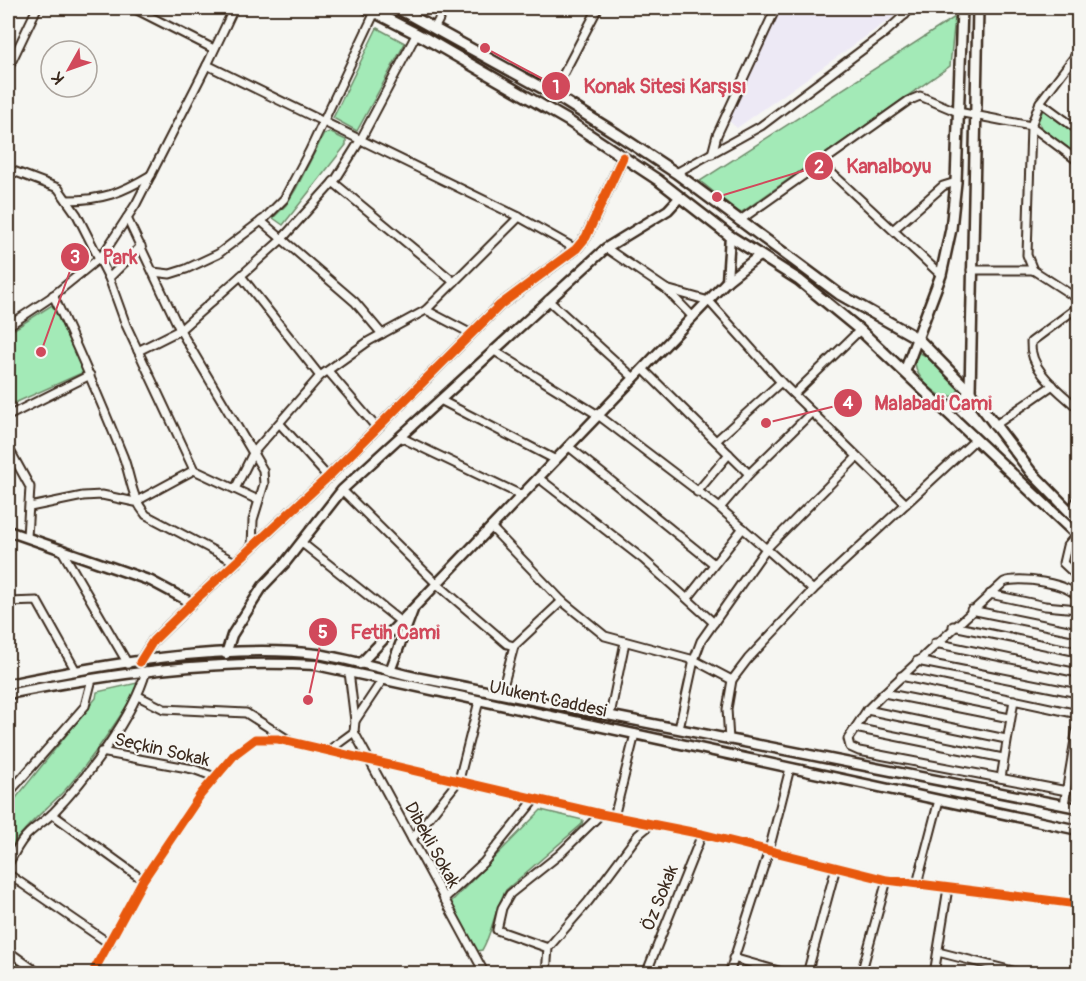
<svg xmlns="http://www.w3.org/2000/svg" width="1086" height="981" viewBox="0 0 1086 981" font-family="Pangolin,sans-serif">
	<rect width="100%" height="100%" fill="#f6f6f2"/>
	<filter id="ink" filterUnits="userSpaceOnUse"><feTurbulence type="fractalNoise" baseFrequency=".0167" numOctaves="2"/><feDisplacementMap in="SourceGraphic" scale="12" xChannelSelector="R" yChannelSelector="G"/><feConvolveMatrix kernelMatrix="1 2 1 2 8 2 1 2 1" color-interpolation-filters="sRGB"/></filter>
	<g filter="url(#ink)">
		<polygon fill="#ede9f5" points="780,8 897,8 899,13 737,128 729,121"/>
		<g fill="#a3eab7" stroke="#6f8a6a" stroke-width="1.5">
			<polygon points="955,17 950,66 745,210 740,213 700,181"/>
			<polygon points="377,28 405,43 357,131 333,118"/>
			<polygon points="1043,110 1078,136 1078,155 1043,129 1038,121"/>
			<polygon points="329,132 346,140 346,145 283,225 273,218 286,205 296,189 324,134"/>
			<polygon points="52,305 84,372 8,406 8,333"/>
			<path d="M918 352 926 356 959 388 956 396 943 397C928 388 908 371 918 352Z"/>
			<path d="M137 683 139 687C118 720 91 761 65 790 46 810 22 828 8 852V808L96 698 97 692Z"/>
			<path d="M541 810 583 820 582 824 506 890C494 909 493 932 482 950L477 951 451 902Z"/>
			<polygon points="8,957 30,973 8,973"/>
		</g>
		<g fill="none" stroke-linecap="round" stroke-linejoin="round">
			<defs>
				<g id="minor">
					<polyline points="133,8 214,49"/>
					<polyline points="900,8 905,15"/>
					<polyline points="435,27 445,8"/>
					<polyline points="1078,52 1040,102 1031,126 1027,255 1033,270 1078,299"/>
					<polyline points="207,65 519,217 576,249"/>
					<polyline points="8,69 37,8"/>
					<polyline points="553,94 598,8"/>
					<polyline points="1040,102 1078,130"/>
					<polyline points="712,154 717,135 776,8"/>
					<polyline points="821,163 941,275"/>
					<polyline points="8,169 58,188 77,215 109,278"/>
					<polyline points="676,173 761,126 886,32 912,8"/>
					<polyline points="333,182 454,282"/>
					<path d="M67 200C103 200 121 193 151 175"/>
					<polyline points="127,218 180,330 263,470 264,484 253,520 252,547"/>
					<polyline points="261,221 355,302 382,334"/>
					<polyline points="739,221 908,101 920,96 958,112 1031,126 1078,161"/>
					<polyline points="894,229 943,186 956,182"/>
					<polyline points="606,248 666,289 693,317"/>
					<polyline points="971,270 1033,270"/>
					<polyline points="153,272 170,274 186,269 218,254 265,218 284,199 309,152 375,12"/>
					<polyline points="241,276 320,376"/>
					<polyline points="666,289 709,301 781,382 906,504"/>
					<path d="M53 295C78 348 101 402 123 456 131 477 131 497 146 515L237 563"/>
					<polyline points="548,300 634,378"/>
					<path d="M1078 307 1031 342C1029 370 1059 391 1078 408"/>
					<polyline points="426,310 470,333"/>
					<polyline points="8,326 50,298 102,256 136,204 209,61 234,8"/>
					<polyline points="493,350 598,415 720,508 813,590 975,440"/>
					<polyline points="138,351 180,330 281,240 336,179 361,139 417,33"/>
					<polyline points="643,369 749,474"/>
					<polyline points="329,372 376,427"/>
					<polyline points="794,394 860,330"/>
					<polyline points="442,401 556,460"/>
					<polyline points="8,416 90,375"/>
					<polyline points="280,424 328,477"/>
					<polyline points="994,426 1053,385"/>
					<polyline points="400,437 521,495"/>
					<polyline points="716,441 781,382"/>
					<polyline points="568,446 714,564"/>
					<polyline points="8,447 30,487 27,537"/>
					<polyline points="194,470 258,500"/>
					<polyline points="540,479 643,559 714,623"/>
					<polyline points="235,489 253,453 320,376 369,341 426,310 519,217"/>
					<polyline points="342,490 436,583 507,644 514,646 562,601"/>
					<polyline points="697,492 729,454"/>
					<polyline points="30,507 83,496 102,495 135,502 194,470 126,325 109,278 141,246"/>
					<polyline points="720,508 749,474 812,412"/>
					<polyline points="1071,513 1078,497"/>
					<polyline points="491,527 562,601 605,636 694,660 701,641 765,550 857,457"/>
					<polyline points="1077,534 1067,546 1063,563 1078,577"/>
					<polyline points="302,543 401,622"/>
					<polyline points="61,549 128,664"/>
					<polyline points="990,594 1045,606 1078,609"/>
					<polyline points="688,598 743,528"/>
					<polyline points="8,602 37,601 76,671"/>
					<polyline points="971,610 1078,632"/>
					<polyline points="953,626 1078,652"/>
					<polyline points="935,643 1078,673"/>
					<polyline points="917,661 1078,693"/>
					<polyline points="901,676 1078,714"/>
					<polyline points="732,680 748,659 813,590"/>
					<polyline points="884,693 1010,718"/>
					<polyline points="501,694 514,646"/>
					<polyline points="138,696 164,709 246,713 287,739"/>
					<polyline points="867,710 1006,739"/>
					<polyline points="610,715 625,642"/>
					<polyline points="355,721 383,679"/>
					<polyline points="855,728 1003,758"/>
					<polyline points="679,729 694,660 732,680 727,709 729,740"/>
					<polyline points="354,732 485,974"/>
					<polyline points="328,751 354,732 355,721 349,672"/>
					<polyline points="101,752 193,769 215,777"/>
					<polyline points="1001,778 1014,700"/>
					<path d="M1067 791 859 751 850 747 848 739 867 710 884 693 1004 582C1019 576 1070 583 1078 598"/>
					<polyline points="8,794 85,706 92,679"/>
					<polyline points="1064,805 1078,722"/>
					<polyline points="52,814 143,880"/>
					<polyline points="614,817 635,734"/>
					<polyline points="412,839 459,780 479,701"/>
					<path d="M8 864C14 855 19 842 28 834 36 826 45 821 53 813 86 779 134 716 146 671"/>
					<polyline points="8,874 110,944"/>
					<polyline points="917,884 939,800"/>
					<polyline points="444,899 484,862 535,799"/>
					<polyline points="548,948 497,930 502,908 510,894 559,855 601,814"/>
					<polyline points="8,951 40,974"/>
					<polyline points="938,952 1024,974"/>
					<polyline points="733,958 789,974"/>
					<polyline points="92,974 143,880 201,794 235,754 255,739 278,739 601,814 702,834 887,880 1078,904"/>
					<polyline points="546,974 548,948 588,902 638,835 650,825"/>
					<polyline points="646,974 702,834"/>
					<polyline points="729,974 769,850 790,768"/>
					<polyline points="807,974 836,867"/>
					<polyline points="861,974 887,880"/>
					<polyline points="934,974 948,888"/>
					<polyline points="1072,974 1078,968"/>
				</g>
				<g id="tertiary">
					<polyline points="727,281 730,236"/>
					<polyline points="8,531 151,581 192,603"/>
					<polyline points="226,654 232,635 263,586 285,563 342,490 606,248 668,210 680,197"/>
					<polyline points="140,662 153,641 192,603 328,477 500,305 576,249 586,237 623,157"/>
					<polyline points="360,664 727,281 760,255"/>
					<polyline points="390,671 413,610"/>
					<path d="M8 684C101 665 223 643 317 654 349 659 383 669 415 677L1078 808"/>
					<path d="M8 694C109 674 212 659 316 665L1078 830"/>
				</g>
				<g id="secondary">
					<polyline points="366,8 425,38 567,120 658,180 730,236 799,280 860,330 1078,536"/>
					<polyline points="397,8 553,94 617,134 676,173 839,294 917,338 970,392 1031,472 1078,520"/>
					<polyline points="905,371 941,275 951,229 956,182 962,8"/>
					<polyline points="945,410 960,402 970,392 978,8"/>
				</g>
			</defs>
			<use href="#minor" stroke="#3b2a1e" stroke-width="11"/>
			<use href="#tertiary" stroke="#3b2a1e" stroke-width="13"/>
			<use href="#secondary" stroke="#3b2a1e" stroke-width="14"/>
			<use href="#minor" stroke="#f6f6f2" stroke-width="7"/>
			<use href="#tertiary" stroke="#f6f6f2" stroke-width="8"/>
			<use href="#secondary" stroke="#f6f6f2" stroke-width="9"/>
			<defs>
				<g id="cycleway">
					<polyline points="140,662 153,641 192,603 328,477 500,305 576,249 586,237 623,157"/>
					<polyline points="92,974 143,880 201,794 235,754 255,739 278,739 601,814 702,834 887,880 1078,904"/>
				</g>
			</defs>
			<use href="#cycleway" stroke="#f6f6f2" stroke-width="13"/>
			<use href="#cycleway" stroke="#e8590c" stroke-width="9"/>
		</g>
	</g>
	<g text-anchor="middle" dominant-baseline="central" stroke-width="4.5" stroke-linejoin="round" paint-order="stroke">
		<g font-size="18" fill="#3b2a1e" stroke="#f6f6f2">
			<text transform="translate(548 699) rotate(12)">Ulukent Caddesi</text>
			<text transform="translate(162 750) rotate(13)">Seçkin Sokak</text>
			<text transform="translate(432 845) rotate(61)">Dibekli Sokak</text>
			<text transform="translate(660 898) rotate(-68)">Öz Sokak</text>
		</g>
	</g>
	<path fill="none" stroke="#d1495b" stroke-width="2" d="M485 48L556 86M717 197L819 166M41 352L75 257M766 423L848 403M308 700L323 632"/>
	<g fill="#d1495b" stroke="#f6f6f2" stroke-width="2">
		<circle cx="485" cy="48" r="6"/>
		<circle cx="717" cy="197" r="6"/>
		<circle cx="41" cy="352" r="6"/>
		<circle cx="766" cy="423" r="6"/>
		<circle cx="308" cy="700" r="6"/>
		<circle cx="556" cy="86" r="15"/>
		<circle cx="819" cy="166" r="15"/>
		<circle cx="75" cy="257" r="15"/>
		<circle cx="848" cy="403" r="15"/>
		<circle cx="323" cy="632" r="15"/>
	</g>
	<g font-size="18" text-anchor="middle" font-weight="bold" fill="#fff">
		<text x="556" y="93">1</text>
		<text x="819" y="173">2</text>
		<text x="75" y="263">3</text>
		<text x="848" y="409">4</text>
		<text x="323" y="638">5</text>
	</g>
	<g font-size="20" text-anchor="middle" font-weight="bold" fill="#d1495b" stroke="#f6f6f2" stroke-width="4.5" stroke-linejoin="round" paint-order="stroke">
		<text x="665" y="93">Konak Sitesi Karşısı</text>
		<text x="889" y="173">Kanalboyu</text>
		<text x="120" y="264">Park</text>
		<text x="933" y="410">Malabadi Cami</text>
		<text x="395" y="639">Fetih Cami</text>
	</g>
	<rect width="1086" height="981" fill="none" stroke="#f6f6f2" stroke-width="30"/>
	<rect x="15" y="15" width="1056" height="951" fill="none" stroke="#3b2a1e" stroke-width="2" filter="url(#ink)"/>
	<g transform="translate(69 69) rotate(230)"><circle r="28" fill="#f6f6f2" stroke="#aba49d" stroke-width="1.5"/>
	<path d="M0-4.5L10 22L0 15L-10 22Z" fill="#d1495b"/>
	<text y="-9" font-size="16" font-weight="bold" text-anchor="middle" fill="#3b2a1e">K</text>
	</g>
</svg>
